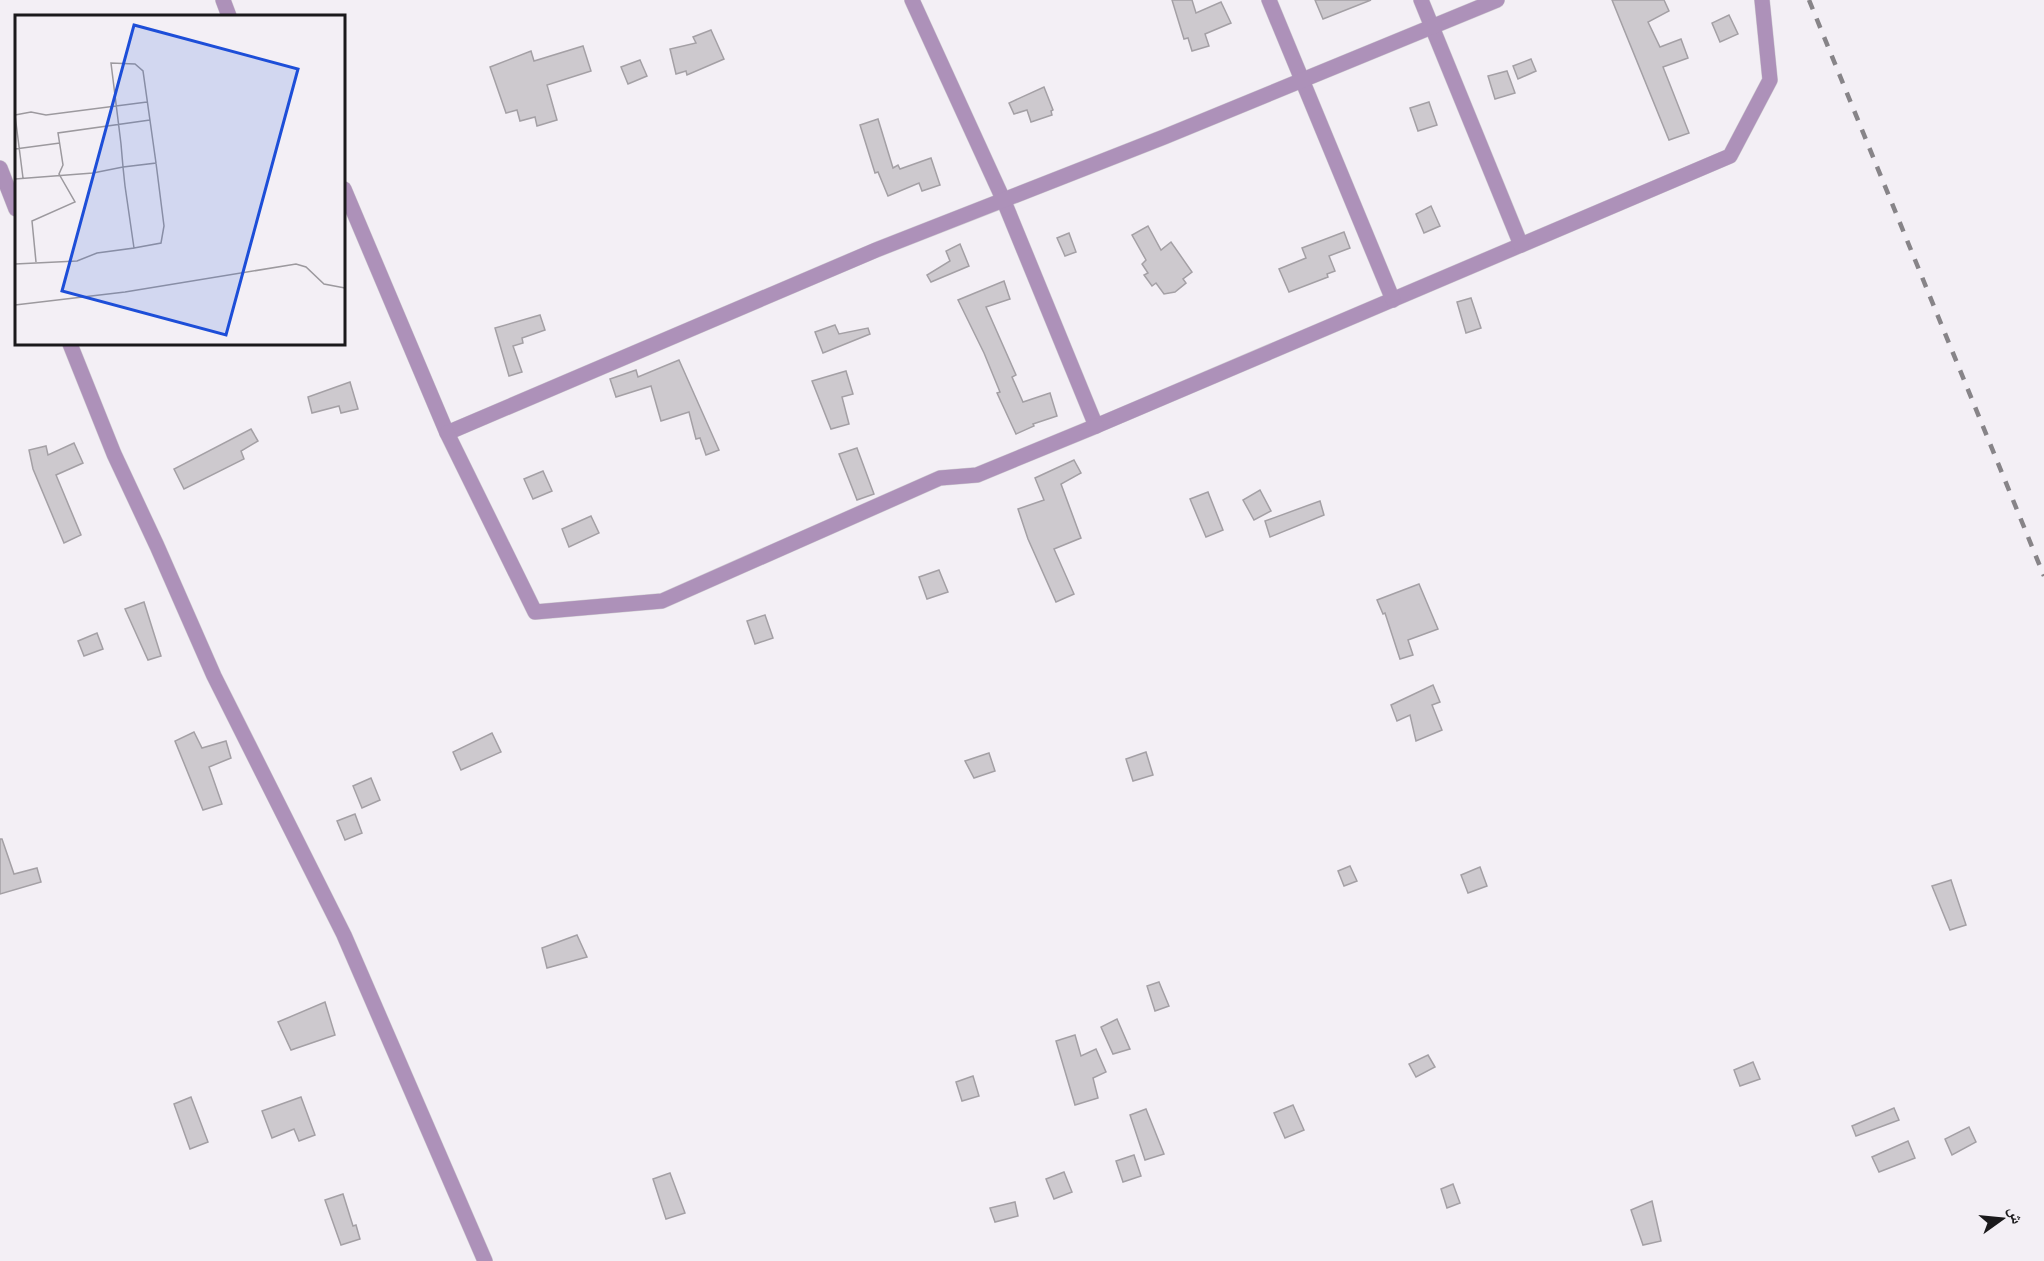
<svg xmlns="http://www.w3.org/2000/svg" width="2044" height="1261" viewBox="0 0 2044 1261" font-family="Merriweather,'Noto Naskh Arabic',serif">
	<rect width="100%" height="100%" fill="#f3eff5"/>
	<g fill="#cdc9ce" stroke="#a4a0a5" stroke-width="1.5">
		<polygon points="1172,0 1192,0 1196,13 1221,2 1231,23 1205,34 1209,46 1192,51 1188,38 1184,39"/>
		<polygon points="1315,0 1371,0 1323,19"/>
		<polygon points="1612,0 1664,0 1669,11 1648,22 1660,47 1681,39 1688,58 1663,67 1689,133 1669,140"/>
		<polygon points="1729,15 1738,34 1720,42 1712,23"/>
		<polygon points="711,30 724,59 687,75 686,71 676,74 670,49 696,43 693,37"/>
		<polygon points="583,46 591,71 547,85 557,120 537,126 535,117 520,121 517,110 506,113 490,67 531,51 534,61"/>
		<polygon points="1531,59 1536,71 1518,79 1513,66"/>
		<polygon points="640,60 647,76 628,84 621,67"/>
		<polygon points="1507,71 1515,93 1495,99 1488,76"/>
		<polygon points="1044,87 1053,110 1051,111 1052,115 1031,122 1027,110 1014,114 1009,103"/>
		<polygon points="1429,102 1437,125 1418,131 1410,108"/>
		<polygon points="878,119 893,168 898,165 900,169 931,158 940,185 922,191 919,183 888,196 878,172 875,173 860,125"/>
		<polygon points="1431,206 1440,226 1424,233 1416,214"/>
		<polygon points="1148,226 1161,250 1171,242 1192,272 1183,279 1186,283 1175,292 1164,294 1156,283 1152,286 1144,275 1148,273 1142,264 1146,260 1132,235"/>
		<polygon points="1344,232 1350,248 1329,256 1335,271 1327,274 1328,277 1289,292 1279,269 1306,258 1302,248"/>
		<polygon points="1069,233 1076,252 1065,256 1057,238"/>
		<polygon points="960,244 969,266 931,282 927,275 950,261 946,251"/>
		<polygon points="1004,281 1010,299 986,307 1016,375 1012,377 1023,402 1050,393 1057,416 1033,424 1034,426 1016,434 997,393 1000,392 984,353 958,300"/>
		<polygon points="1471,298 1481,328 1466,333 1457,302"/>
		<polygon points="540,315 545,330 522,338 523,343 513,346 522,372 509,376 495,328"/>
		<polygon points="835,325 839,334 868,328 870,334 823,353 815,332"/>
		<polygon points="679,360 719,450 706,455 700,438 696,439 689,412 661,421 651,386 616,397 610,379 636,370 638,377"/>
		<polygon points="846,371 853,394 842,397 849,424 831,429 812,381"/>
		<polygon points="350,382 358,409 341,413 339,406 312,413 308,397"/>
		<polygon points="251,429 258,441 241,451 244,459 184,489 174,469"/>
		<polygon points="74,443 83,463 56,475 81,535 64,543 33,469 29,450 46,446 48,455"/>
		<polygon points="857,448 874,494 857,500 839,454"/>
		<polygon points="1074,460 1081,473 1061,484 1081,538 1054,549 1074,594 1056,602 1028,539 1018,509 1044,500 1035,478"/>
		<polygon points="543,471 552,491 533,499 524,479"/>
		<polygon points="1260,490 1271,511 1254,520 1243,500"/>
		<polygon points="1208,492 1223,530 1206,537 1190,499"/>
		<polygon points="1320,501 1324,515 1270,537 1265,521"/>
		<polygon points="591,516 599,533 569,547 562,529"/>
		<polygon points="939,570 948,592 927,599 919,577"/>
		<polygon points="1419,584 1438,629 1408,640 1413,655 1400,659 1385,613 1383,614 1377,600"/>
		<polygon points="144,602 161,656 148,660 125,609"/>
		<polygon points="765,615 773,638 755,644 747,621"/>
		<polygon points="97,633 103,649 84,656 78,641"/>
		<polygon points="1433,685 1440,702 1432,705 1442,730 1416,741 1410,715 1397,721 1391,705"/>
		<polygon points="194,732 202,748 226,741 231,758 209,767 222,804 203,810 175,741"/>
		<polygon points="492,733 501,752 461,770 453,752"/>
		<polygon points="1146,752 1153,775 1133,781 1126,759"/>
		<polygon points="989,753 995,771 974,778 965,761"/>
		<polygon points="371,778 380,800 362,808 353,786"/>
		<polygon points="355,814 362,833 345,840 337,821"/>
		<polygon points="0,839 2,839 14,874 37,868 41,882 0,894"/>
		<polygon points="1350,866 1357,881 1344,886 1338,871"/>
		<polygon points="1480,867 1487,886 1468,893 1461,875"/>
		<polygon points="1951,880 1966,925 1950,930 1932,886"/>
		<polygon points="577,935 587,957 547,968 542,948"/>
		<polygon points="1159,982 1169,1006 1155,1011 1147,986"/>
		<polygon points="325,1002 335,1035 291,1050 278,1022"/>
		<polygon points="1117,1019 1130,1049 1113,1054 1101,1027"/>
		<polygon points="1075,1035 1081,1056 1096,1049 1106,1072 1093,1078 1098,1098 1075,1105 1056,1041"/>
		<polygon points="1428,1055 1435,1067 1416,1077 1409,1064"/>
		<polygon points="1753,1062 1760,1079 1740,1086 1734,1070"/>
		<polygon points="973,1076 979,1096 962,1101 956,1082"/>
		<polygon points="191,1097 208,1142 190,1149 174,1104"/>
		<polygon points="301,1097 315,1135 299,1141 294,1129 272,1138 262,1111"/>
		<polygon points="1293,1105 1304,1130 1285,1138 1274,1113"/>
		<polygon points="1894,1108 1899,1120 1856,1136 1852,1126"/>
		<polygon points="1146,1109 1164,1154 1145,1160 1130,1115"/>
		<polygon points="1969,1127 1976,1142 1952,1155 1945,1139"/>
		<polygon points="1908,1141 1915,1158 1879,1172 1872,1157"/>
		<polygon points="1134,1155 1141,1176 1123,1182 1116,1161"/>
		<polygon points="1064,1172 1072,1192 1054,1199 1046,1179"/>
		<polygon points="670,1173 685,1213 666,1219 653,1179"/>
		<polygon points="1453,1184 1460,1203 1447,1208 1441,1189"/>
		<polygon points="343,1194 353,1226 356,1225 360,1239 341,1245 325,1200"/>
		<polygon points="1652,1201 1661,1241 1643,1245 1631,1210"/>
		<polygon points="1015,1202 1018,1216 995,1222 990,1208"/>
	</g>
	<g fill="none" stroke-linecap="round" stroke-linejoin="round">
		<defs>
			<g id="minor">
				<polyline points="223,0 229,16"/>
				<polyline points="912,0 1003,199 1096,426 1730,156 1770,80 1762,0"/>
				<polyline points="1269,0 1393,300"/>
				<polyline points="1421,0 1521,245"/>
				<polyline points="0,168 16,209"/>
				<polyline points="344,189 447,433 876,250 1164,137 1497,0"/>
				<polyline points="70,344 114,454 157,546 214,676 344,935 485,1261"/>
				<polyline points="447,433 535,612 662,601 940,478 977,475 1096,426"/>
			</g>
		</defs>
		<use href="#minor" stroke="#d0cdd2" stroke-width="16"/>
		<use href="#minor" stroke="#ad91b9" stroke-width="15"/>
		<polyline stroke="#878488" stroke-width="4.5" stroke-dasharray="10 10" stroke-linecap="butt" points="1809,0 2044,576"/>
	</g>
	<g transform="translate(15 15)">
		<rect width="330" height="330" fill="#f3eff5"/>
		<path fill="none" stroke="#9c999e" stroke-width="1.5" d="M0 100 16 97 31 100 132 87M0 100 8 163M0 134 45 128M0 164 78 158 108 152 141 148 128 56 120 49 96 48 106 129 108 152 110 171 119 233 82 238 62 246 0 249M119 233 146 228 149 211 141 148M21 247 17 206 60 187 44 159 48 150 43 118 135 105M0 290 110 277 281 249 291 252 309 269 330 273"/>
		<path fill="#1d4ed8" fill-opacity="0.15" stroke="#1d4ed8" stroke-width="3" d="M119 10 283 54 211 320 47 276Z"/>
		<rect width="330" height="330" fill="none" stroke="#1a191b" stroke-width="3"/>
	</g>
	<g transform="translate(2002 1219) rotate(75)" stroke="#f3eff5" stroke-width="4.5" paint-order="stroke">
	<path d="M0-4.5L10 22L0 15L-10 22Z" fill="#1a191b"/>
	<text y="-9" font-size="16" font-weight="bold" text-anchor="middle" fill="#1a191b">ش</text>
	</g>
</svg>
